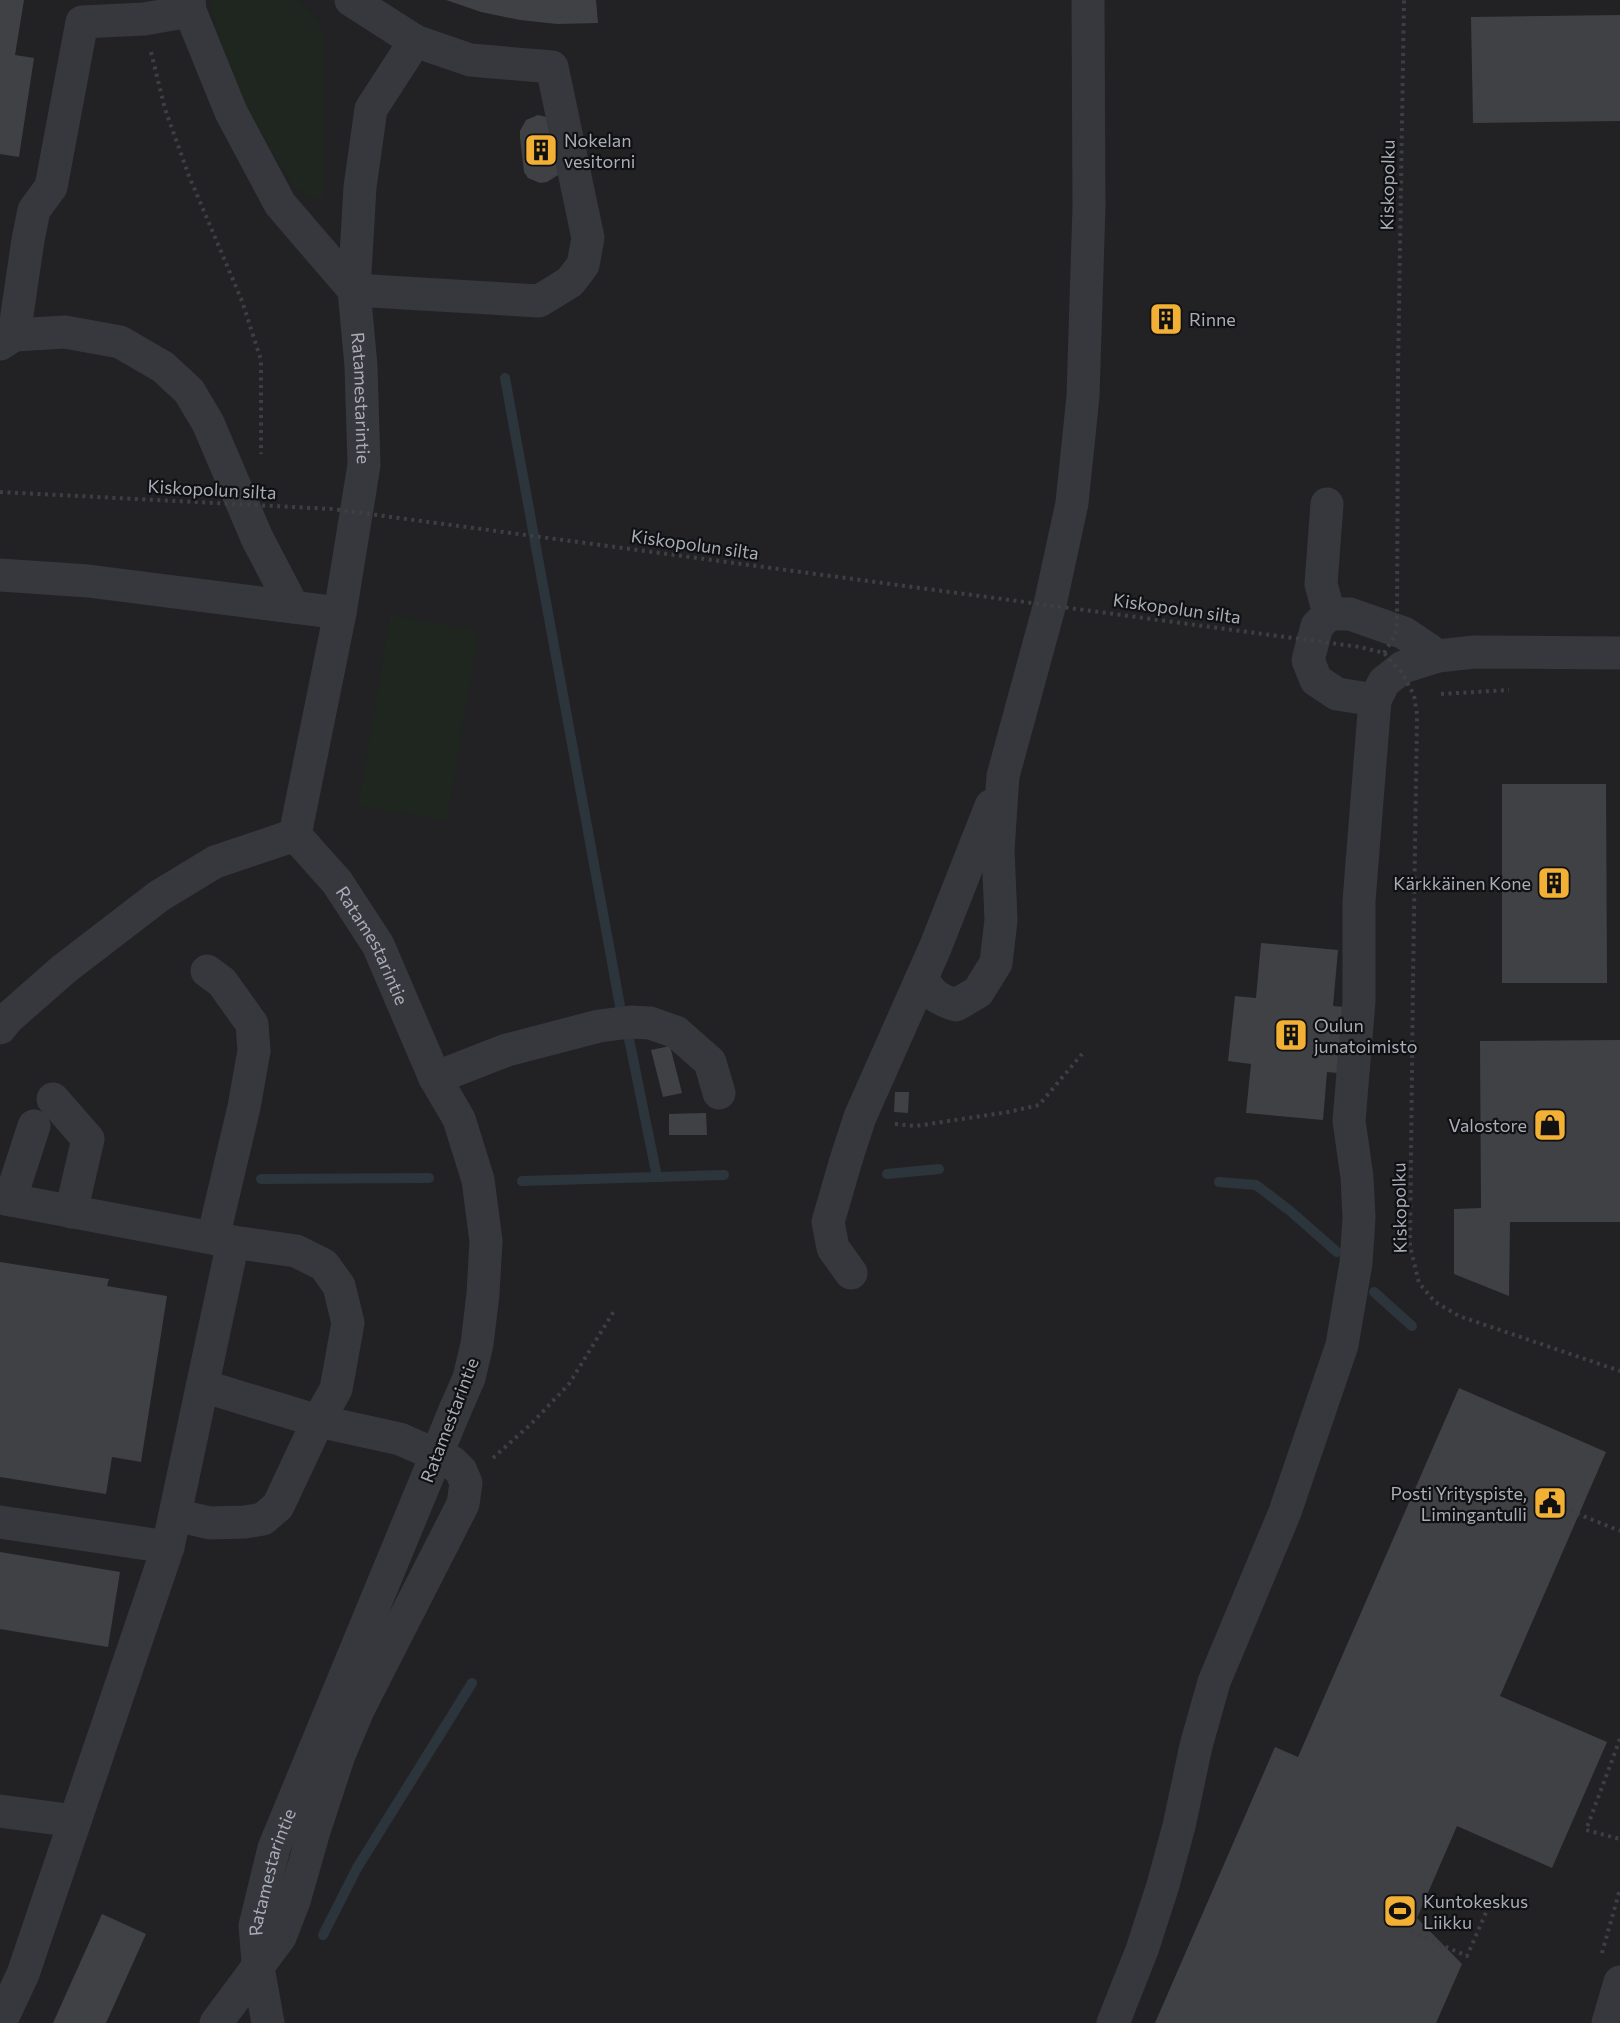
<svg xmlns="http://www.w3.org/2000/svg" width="1620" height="2023" viewBox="0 0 1620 2023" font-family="Commissioner,sans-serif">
	<rect width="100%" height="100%" fill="#161618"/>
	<rect fill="#222225" x="0" y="0" width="1620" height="2023"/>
	<g fill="#1e261f">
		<polygon points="210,0 299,0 317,20 322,27 324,35 324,193 321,199 315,200 295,189 245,105 219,38"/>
		<polygon points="390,615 479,631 447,821 358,806"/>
	</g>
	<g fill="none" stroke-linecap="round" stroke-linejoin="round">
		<g stroke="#2c353c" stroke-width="10">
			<polyline points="505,378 620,1006"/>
			<polyline points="628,1034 657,1177"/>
			<polyline points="887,1174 939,1169"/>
			<polyline points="261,1179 429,1178"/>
			<polyline points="522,1181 724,1175"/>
			<polyline points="1219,1182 1256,1185 1289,1210 1337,1252"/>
			<polyline points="1374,1292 1412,1326"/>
			<polyline points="323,1935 357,1868 472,1683"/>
		</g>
	</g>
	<g fill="#404145">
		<polygon points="0,0 24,0 15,55 34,58 19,157 0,154"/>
		<polygon points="446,0 596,0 598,23 557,24 520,20 481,12"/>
		<polygon points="1620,15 1620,121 1473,123 1471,17"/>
		<polygon points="538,115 550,118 558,175 547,182 540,183 528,178 524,172 520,138 520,131 526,120"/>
		<polygon points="1158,308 1175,308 1174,330 1158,329"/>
		<polygon points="1502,784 1606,784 1607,983 1502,983"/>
		<polygon points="1261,943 1338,950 1333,1006 1355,1008 1348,1074 1327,1072 1323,1120 1246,1113 1251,1064 1228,1061 1235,996 1256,998"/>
		<polygon points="1620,1040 1620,1222 1510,1222 1509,1296 1454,1274 1454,1209 1481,1208 1480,1041"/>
		<polygon points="670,1046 682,1093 663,1097 651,1050"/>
		<polygon points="895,1092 909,1092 908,1113 894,1112"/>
		<polygon points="706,1113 707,1135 669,1135 669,1114"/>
		<polygon points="0,1262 109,1279 107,1286 167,1296 141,1462 112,1457 106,1494 0,1477"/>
		<polygon points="1459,1388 1606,1452 1500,1696 1607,1742 1552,1868 1457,1826 1417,1918 1462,1964 1436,2023 1155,2023 1275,1747 1298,1757"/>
		<polygon points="0,1552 120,1572 108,1647 0,1629"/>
		<polygon points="102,1914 146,1934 106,2023 53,2023"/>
	</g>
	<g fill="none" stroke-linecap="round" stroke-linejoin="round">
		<g stroke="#3d3f44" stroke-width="4" stroke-dasharray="3 4.5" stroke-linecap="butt">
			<polyline points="151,52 165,109 189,176 242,301 261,360 261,454"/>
			<polyline points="1398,371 1404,0"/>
			<polyline points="1441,694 1509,690"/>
			<polyline points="1413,980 1410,1246 1419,1283 1435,1302 1459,1316 1620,1371"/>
			<polyline points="895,1124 916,1126 1008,1112 1039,1105 1082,1054"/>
			<polyline points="493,1458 532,1423 569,1384 614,1311"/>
			<polyline points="1556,1505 1620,1531"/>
			<polyline points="1620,1739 1586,1830 1620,1839"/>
			<polyline points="1411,1932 1467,1956 1491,1901"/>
			<polyline points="1602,1953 1620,1889"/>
		</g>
		<g stroke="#37383d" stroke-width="33">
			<path id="s1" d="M189 0 190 11 231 112 280 204 354 290 361 366 364 465 340 613 295 835"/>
			<polyline points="351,0 415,41 470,60 552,67 588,238 583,265 570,282 539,301 354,290 360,187 371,109 415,41"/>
			<polyline points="14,335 28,240 34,210 51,187 82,22 144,19 190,11"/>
			<polyline points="0,344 14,335 65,332 120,342 163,367 189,391 208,423 257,538 293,607"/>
			<polyline points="1327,504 1321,584 1329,614"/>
			<polyline points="0,575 88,581 340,613"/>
			<polyline points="1375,700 1337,694 1316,680 1308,660 1317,626 1329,614 1350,614 1404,633 1438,656"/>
			<path id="s2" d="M295 835 337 882 378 945 435 1078 459 1119 478 1180 486 1241 483 1294 477 1344 469 1378 455 1410"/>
			<polyline points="207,971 222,982 252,1024 254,1051 244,1107 213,1238"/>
			<path d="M922 978C932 995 937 999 956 1005L978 992 996 963 1001 920 998 850 1003 776 1051 600 1072 503 1083 396 1089 207 1088 0"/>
			<polyline points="0,1028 7,1019 64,969 159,896 215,862 295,835"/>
			<polyline points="435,1078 507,1050 599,1026 631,1022 650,1023 676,1032 710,1062 719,1093"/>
			<polyline points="53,1099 88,1139 71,1212"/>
			<polyline points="0,1198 233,1242 168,1547 23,1974 0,2023"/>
			<polyline points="10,1200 34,1126"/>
			<polyline points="851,1273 833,1248 828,1222 846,1160 860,1117 935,948 991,806"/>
			<polyline points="203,1386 318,1421 400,1439 452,1462 461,1471 466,1483 463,1504 358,1710 339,1755 314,1831 294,1901 280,1937 216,2023"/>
			<polyline points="175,1515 210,1523 245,1522 263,1519 278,1506 318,1421 336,1389 348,1323 339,1286 324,1265 296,1251 233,1242"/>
			<polyline points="0,1522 168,1547"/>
			<polyline points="0,1811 75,1821"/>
			<polyline points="1113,2023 1142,1950 1163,1885 1179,1826 1196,1746 1214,1682 1285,1512 1342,1345 1356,1263 1359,1218 1357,1177 1349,1121 1359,1001 1359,901 1375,700 1384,682 1403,667 1438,656 1474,652 1620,653"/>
			<polyline points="1608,2023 1620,1982"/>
		</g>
		<g stroke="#3d3f44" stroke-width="4" stroke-dasharray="3 4.5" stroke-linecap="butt">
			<polyline points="0,492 332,509 1360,647 1384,653 1402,673 1414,695 1417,714 1413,980"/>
			<polyline points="1384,653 1395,636 1397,623 1398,371"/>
		</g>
		<path stroke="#37383d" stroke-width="33" id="s3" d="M268 2023 259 1973 255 1926 274 1848 455 1410"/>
	</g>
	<defs>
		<symbol id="building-square" viewBox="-11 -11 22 22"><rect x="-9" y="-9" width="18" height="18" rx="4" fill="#f2b134" stroke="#111113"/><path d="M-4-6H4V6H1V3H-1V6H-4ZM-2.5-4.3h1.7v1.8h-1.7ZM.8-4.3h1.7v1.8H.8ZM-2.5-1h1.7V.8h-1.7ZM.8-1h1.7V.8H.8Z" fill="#111"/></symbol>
		<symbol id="shop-square" viewBox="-11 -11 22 22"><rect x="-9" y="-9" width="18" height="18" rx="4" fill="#f2b134" stroke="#111113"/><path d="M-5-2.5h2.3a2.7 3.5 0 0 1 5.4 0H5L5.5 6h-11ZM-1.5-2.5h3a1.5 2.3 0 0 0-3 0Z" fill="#111"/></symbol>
		<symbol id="civic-square" viewBox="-11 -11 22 22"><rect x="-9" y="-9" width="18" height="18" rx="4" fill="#f2b134" stroke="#111113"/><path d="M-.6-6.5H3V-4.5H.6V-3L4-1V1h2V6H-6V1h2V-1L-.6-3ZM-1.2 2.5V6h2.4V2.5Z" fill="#111"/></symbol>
		<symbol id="stadium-square" viewBox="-11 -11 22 22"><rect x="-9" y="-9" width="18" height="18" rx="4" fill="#f2b134" stroke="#111113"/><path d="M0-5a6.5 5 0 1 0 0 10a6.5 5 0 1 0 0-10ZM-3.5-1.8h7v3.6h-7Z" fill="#111"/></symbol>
	</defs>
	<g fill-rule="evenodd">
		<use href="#building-square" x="522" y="131" width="38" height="38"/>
		<use href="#building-square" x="1147" y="300" width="38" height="38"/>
		<use href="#building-square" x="1535" y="864" width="38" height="38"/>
		<use href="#building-square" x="1272" y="1016" width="38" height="38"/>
		<use href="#shop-square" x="1531" y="1106" width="38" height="38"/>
		<use href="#civic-square" x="1531" y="1484" width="38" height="38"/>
		<use href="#stadium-square" x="1381" y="1892" width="38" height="38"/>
	</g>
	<g text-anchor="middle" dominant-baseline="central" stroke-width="4.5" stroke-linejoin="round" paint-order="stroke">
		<g font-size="18" fill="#a8adb8" stroke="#111113" text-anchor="start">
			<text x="564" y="140">Nokelan<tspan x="564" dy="21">vesitorni</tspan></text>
			<text x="1189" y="319">Rinne</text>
			<text x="1531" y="883" text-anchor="end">Kärkkäinen Kone</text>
			<text x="1314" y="1025">Oulun<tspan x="1314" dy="21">junatoimisto</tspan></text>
			<text x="1527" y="1125" text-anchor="end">Valostore</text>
			<text x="1527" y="1493" text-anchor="end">Posti Yrityspiste,<tspan x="1527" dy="21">Limingantulli</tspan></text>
			<text x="1423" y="1901">Kuntokeskus<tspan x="1423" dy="21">Liikku</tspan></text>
		</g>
		<g font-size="18" fill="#a8adb8" stroke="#111113">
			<text transform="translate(1387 185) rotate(-89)">Kiskopolku</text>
			<text stroke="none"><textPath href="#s1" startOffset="446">Ratamestarintie</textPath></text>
			<text transform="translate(212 489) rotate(3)">Kiskopolun silta</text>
			<text transform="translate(695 544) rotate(8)">Kiskopolun silta</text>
			<text transform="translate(1177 608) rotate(8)">Kiskopolun silta</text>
			<text stroke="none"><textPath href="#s2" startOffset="136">Ratamestarintie</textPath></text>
			<text transform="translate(1399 1208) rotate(-91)">Kiskopolku</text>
			<text transform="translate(449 1420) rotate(-69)">Ratamestarintie</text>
			<text stroke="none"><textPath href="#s3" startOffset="154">Ratamestarintie</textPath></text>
		</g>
	</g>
</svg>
